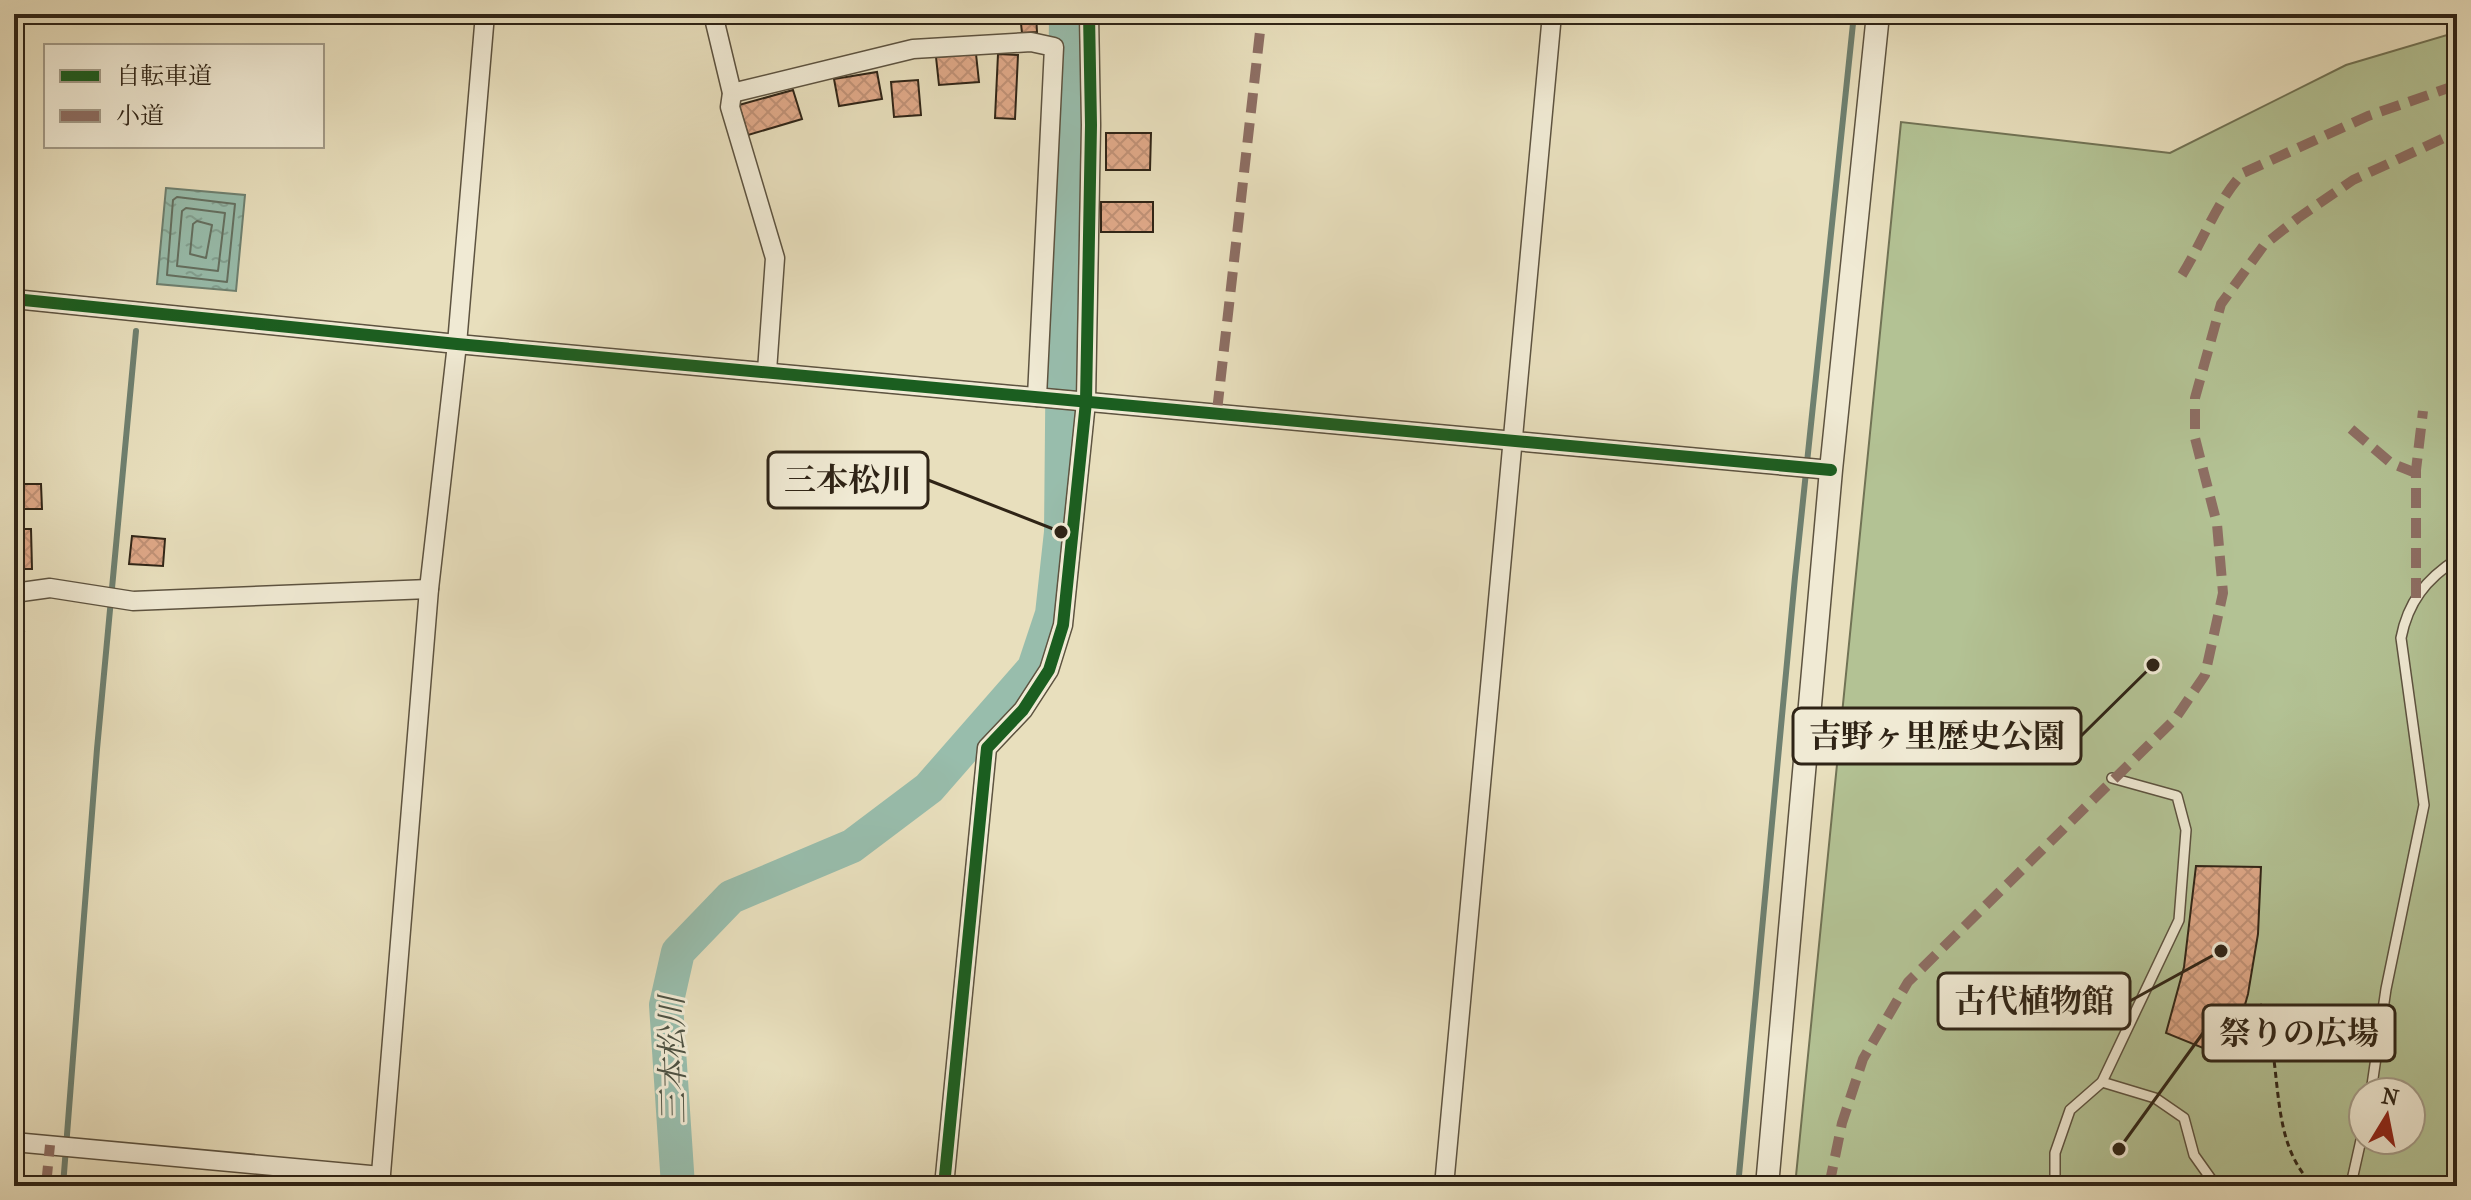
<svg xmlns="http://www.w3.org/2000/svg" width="2471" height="1200" viewBox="0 0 2471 1200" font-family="'IM FELL French Canon','Noto Serif JP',serif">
	<defs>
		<pattern id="water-ripples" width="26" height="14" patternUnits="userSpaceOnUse" patternTransform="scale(2)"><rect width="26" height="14" fill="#98bdac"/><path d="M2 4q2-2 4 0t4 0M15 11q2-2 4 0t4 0" fill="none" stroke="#83a293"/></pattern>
		<pattern id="building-cross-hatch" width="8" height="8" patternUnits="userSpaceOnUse" patternTransform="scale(2)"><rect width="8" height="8" fill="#e0a989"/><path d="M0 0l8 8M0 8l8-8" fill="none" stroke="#c09176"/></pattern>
	</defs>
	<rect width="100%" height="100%" fill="#e8dfbd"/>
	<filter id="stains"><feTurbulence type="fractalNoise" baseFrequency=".0025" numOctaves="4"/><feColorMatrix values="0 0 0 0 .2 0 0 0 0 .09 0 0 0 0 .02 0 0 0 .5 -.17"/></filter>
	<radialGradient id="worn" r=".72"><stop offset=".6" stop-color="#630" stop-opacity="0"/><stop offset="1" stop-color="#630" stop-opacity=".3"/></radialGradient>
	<path fill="#b3c294" stroke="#717355" stroke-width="2" fill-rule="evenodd" d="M2457 32V1186H1795L1901 122 2170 153 2346 65ZM2363 1092H2411V1140H2363Z"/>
	<polygon fill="url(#water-ripples)" stroke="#6e8070" stroke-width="2" points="166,188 245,195 236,291 157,284"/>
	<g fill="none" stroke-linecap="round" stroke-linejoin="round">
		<g stroke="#647061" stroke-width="2">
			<polygon points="177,197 235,204 227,282 167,275 173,200"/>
			<polygon points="186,208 225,213 218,271 177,266 182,211"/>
			<polygon points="197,221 212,225 206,258 190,254 193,224"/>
		</g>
		<g stroke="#6e8070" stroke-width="6">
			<polyline points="63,1186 97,749 136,331"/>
			<polyline points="1738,1186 1795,577 1854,14"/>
		</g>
		<polyline stroke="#98bdac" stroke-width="34" points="678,1186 666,1005 678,952 731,897 852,846 929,788 1034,668 1052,614 1061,532 1066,14"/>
	</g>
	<g fill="url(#building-cross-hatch)" stroke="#2f2416" stroke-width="2">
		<polygon points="843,14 887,14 888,21 844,24"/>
		<polygon points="1020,14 1036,14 1037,32 1022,33"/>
		<polygon points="976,54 979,82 939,85 936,57"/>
		<polygon points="998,54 1018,55 1015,119 995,118"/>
		<polygon points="877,72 882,99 839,106 834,79"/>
		<polygon points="918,80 921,115 894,117 891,82"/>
		<polygon points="793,90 802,119 748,135 739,105"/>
		<polygon points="1106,133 1151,133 1150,170 1106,170"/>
		<rect x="1101" y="202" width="52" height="30"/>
		<polygon points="14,484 41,484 42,509 14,509"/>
		<polygon points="14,529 31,529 32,569 14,569"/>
		<polygon points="132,536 165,539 163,566 129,564"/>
		<polygon points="19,603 24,631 14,633 14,604"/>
		<polygon points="2196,866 2261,867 2258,934 2248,994 2230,1059 2166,1033 2184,967"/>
	</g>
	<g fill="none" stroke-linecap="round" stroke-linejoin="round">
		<defs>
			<g id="service">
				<polyline points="2102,1082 2155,1098 2184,1118 2194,1155 2216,1186"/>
				<path d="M2371 1092 2386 989 2424 805 2401 638C2408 602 2426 579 2457 559"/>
				<polyline points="2055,1186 2055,1153 2070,1110 2102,1082 2179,920 2186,830 2177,796 2112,778"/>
				<polyline points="2345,1186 2352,1180 2363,1131"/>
			</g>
			<g id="minor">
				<polyline points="713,14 732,93 730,107 775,258 767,371"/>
				<polyline points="732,93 913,49 1031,42 1054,47 1037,397"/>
				<polyline points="14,299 457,344 1831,470"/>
				<polyline points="14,593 50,588 133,601 429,589"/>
				<polyline points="14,1142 381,1176"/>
				<polyline points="380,1186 429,589 457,344 485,14"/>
				<polyline points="944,1186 987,748 1023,710 1049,670 1063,625 1086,402 1091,125 1089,14"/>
				<polyline points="1444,1186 1552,14"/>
			</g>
			<polyline id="tertiary" points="1767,1186 1831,470 1878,14"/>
		</defs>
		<use href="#service" stroke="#5d5340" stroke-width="12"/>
		<use href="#minor" stroke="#5d5340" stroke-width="21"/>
		<use href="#tertiary" stroke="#5d5340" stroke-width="25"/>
		<path stroke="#2f2416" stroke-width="3" stroke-dasharray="6 4" stroke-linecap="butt" d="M2260 1004C2286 1060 2265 1139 2314 1186"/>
		<use href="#service" stroke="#f0ead4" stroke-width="9"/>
		<use href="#minor" stroke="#f0ead4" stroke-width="18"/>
		<use href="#tertiary" stroke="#f0ead4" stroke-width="22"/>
		<g stroke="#8d6e63" stroke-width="10" stroke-dasharray="20 10" stroke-linecap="butt">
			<path d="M2182 275C2202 243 2218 199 2243 173L2368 116 2457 85"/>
			<polyline points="1217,411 1262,14"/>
			<polyline points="2351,429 2391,463 2416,473"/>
			<polyline points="2416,598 2416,470 2423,411"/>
			<polyline points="46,1186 50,1145"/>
			<polyline points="1829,1186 1842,1123 1863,1059 1908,982 2175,719 2205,675 2223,593 2217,524 2195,438 2195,398 2221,304 2264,245 2298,218 2353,180 2457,132"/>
		</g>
		<defs>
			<g id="cycleway">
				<polyline points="14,299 457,344 1831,470"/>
				<polyline points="944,1186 987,748 1023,710 1049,670 1063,625 1086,402 1091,125 1089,14"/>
			</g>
		</defs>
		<use href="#cycleway" stroke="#f0ead4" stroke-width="17"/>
		<use href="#cycleway" stroke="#1b5e20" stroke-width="12"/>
	</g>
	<g text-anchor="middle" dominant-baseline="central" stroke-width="6" stroke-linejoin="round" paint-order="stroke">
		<g font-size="32" font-style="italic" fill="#4e5243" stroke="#f0ead4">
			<text transform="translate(673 1060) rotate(-91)">三本松川</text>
		</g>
	</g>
	<path fill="none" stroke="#2f2416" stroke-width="3" d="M1061 532L928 480M2153 665L2081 736M2221 951L2130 1001M2119 1149L2203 1033"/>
	<g fill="#2f2416" stroke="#f0ead4" stroke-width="3">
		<circle cx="1061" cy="532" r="8"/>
		<circle cx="2153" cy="665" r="8"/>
		<circle cx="2221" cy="951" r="8"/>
		<circle cx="2119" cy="1149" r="8"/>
	</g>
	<g fill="#f0ead4" stroke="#2f2416" stroke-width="3">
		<rect x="768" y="452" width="160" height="56" rx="8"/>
		<rect x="1793" y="708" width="288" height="56" rx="8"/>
		<rect x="1938" y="973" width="192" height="56" rx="8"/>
		<rect x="2203" y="1005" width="192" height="56" rx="8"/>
	</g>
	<g font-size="32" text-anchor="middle" font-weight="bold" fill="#2f2416">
		<text x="848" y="491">三本松川</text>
		<text x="1937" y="747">吉野ヶ里歴史公園</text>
		<text x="2034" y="1012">古代植物館</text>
		<text x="2299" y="1044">祭りの広場</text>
	</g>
	<rect width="2471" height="1200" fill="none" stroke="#e8dfbd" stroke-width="48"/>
	<rect x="16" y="16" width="2439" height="1168" fill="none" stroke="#2f2416" stroke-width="4"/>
	<rect x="24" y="24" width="2423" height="1152" fill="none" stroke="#2f2416" stroke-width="2"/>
	<rect x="44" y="44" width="280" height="104" fill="#f0ead4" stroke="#a39b88" stroke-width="2"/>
	<rect x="60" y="70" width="40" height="12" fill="#1b5e20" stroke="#a39b88" stroke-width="2"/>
	<text x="116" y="84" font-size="24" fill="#2f2416">自転車道</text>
	<rect x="60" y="110" width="40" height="12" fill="#8d6e63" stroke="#a39b88" stroke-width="2"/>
	<text x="116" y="124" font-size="24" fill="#2f2416">小道</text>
	<g transform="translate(2387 1116) rotate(10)"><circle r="38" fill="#f0ead4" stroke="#a39b88" stroke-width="2"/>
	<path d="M0-6L14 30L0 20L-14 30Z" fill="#8f2418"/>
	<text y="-12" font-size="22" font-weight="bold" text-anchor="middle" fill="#2f2416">N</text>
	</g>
	<rect width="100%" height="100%" filter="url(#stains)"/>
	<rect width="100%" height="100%" fill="url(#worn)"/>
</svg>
